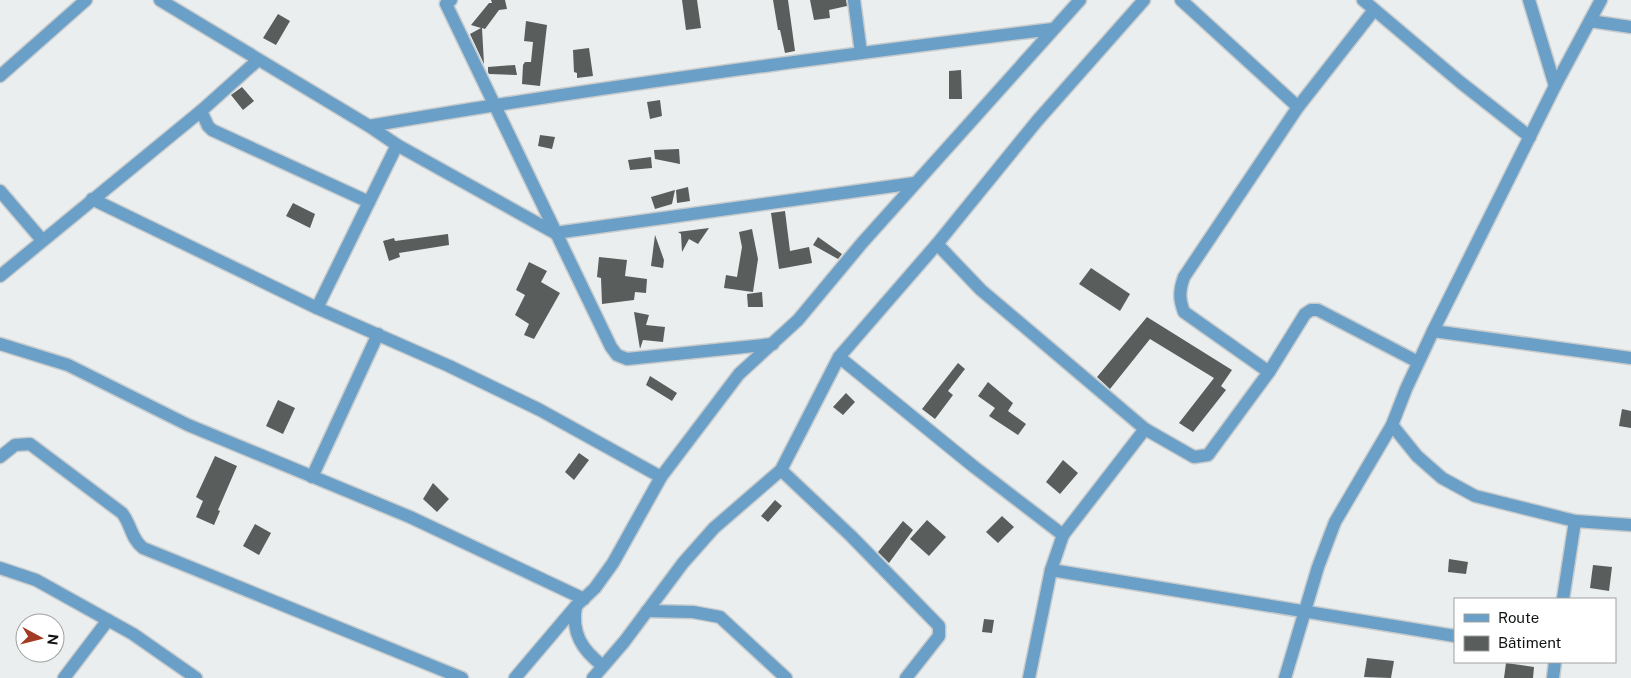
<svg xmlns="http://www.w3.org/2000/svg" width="1631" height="678" viewBox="0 0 1631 678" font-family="'Public Sans',sans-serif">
	<rect width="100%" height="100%" fill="#eaeeef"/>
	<g fill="#595d5c">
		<polygon points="491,0 505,0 507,9 499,10 485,29 482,28 484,64 470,34 481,28 471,25 489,3 492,3"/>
		<polygon points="682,0 697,0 701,28 686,30"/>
		<polygon points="773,0 788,0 795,51 785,53 780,30 778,30"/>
		<polygon points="810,0 846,0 847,6 829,10 830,18 814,20"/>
		<polygon points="278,14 290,21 276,45 263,38"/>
		<polygon points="526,21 547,25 540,86 522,84 523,65 525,62 531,62 533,42 524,41"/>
		<polygon points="589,48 593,76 577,78 577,73 574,72 573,50"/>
		<polygon points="515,65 517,75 489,74 488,72 488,67"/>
		<polygon points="961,70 962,99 949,99 949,71"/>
		<polygon points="242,87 254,101 243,110 231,95"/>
		<polygon points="660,100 662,116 650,119 647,102"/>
		<polygon points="540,135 555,137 552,149 538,146"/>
		<polygon points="679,149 680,164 655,159 654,150"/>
		<polygon points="651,157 652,168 630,170 628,160"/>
		<polygon points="688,187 690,201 677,203 676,190"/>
		<polygon points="675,190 672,204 655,209 651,197"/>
		<polygon points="293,203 315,214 310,228 286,216"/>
		<polygon points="785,211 790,251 809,247 812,263 779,269 771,213"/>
		<polygon points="709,228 698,244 689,239 682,252 681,234 678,232"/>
		<polygon points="752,229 758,259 753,292 724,288 726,275 737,277 742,247 739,232"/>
		<polygon points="448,234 449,245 399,253 400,257 389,261 383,241 394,238 395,241"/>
		<polygon points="655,235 664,260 663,268 651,266"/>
		<polygon points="818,237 842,254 838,259 813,245"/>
		<polygon points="599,257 627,260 625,276 647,279 646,293 635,292 634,300 602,304 601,278 597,277"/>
		<polygon points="529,262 547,271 541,282 560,293 534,339 524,335 529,324 515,315 525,295 516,290"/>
		<polygon points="1091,268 1130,294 1120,311 1079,284"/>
		<polygon points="762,292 763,307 748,307 747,294"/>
		<polygon points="634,312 649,315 646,325 665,327 663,342 643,340 640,349"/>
		<polygon points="1147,317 1232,370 1221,386 1226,390 1193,432 1179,423 1214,378 1150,339 1110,389 1097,377"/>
		<polygon points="958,363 965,369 948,391 953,395 935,419 922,409"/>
		<polygon points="650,376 677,393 672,401 646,385"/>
		<polygon points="988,382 1013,403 1008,411 1026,424 1018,435 989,416 995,408 978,396"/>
		<polygon points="846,393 855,402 843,415 833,407"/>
		<polygon points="278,400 295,408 283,434 266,426"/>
		<polygon points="1622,409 1631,411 1631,428 1619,426"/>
		<polygon points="579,453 589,460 574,480 565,472"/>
		<polygon points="215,456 237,466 218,510 220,511 214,525 196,517 203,501 196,497"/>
		<polygon points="1063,460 1078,473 1060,494 1046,482"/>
		<polygon points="433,483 449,499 437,512 423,499"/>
		<polygon points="775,500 782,506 768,522 761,516"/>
		<polygon points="1002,516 1014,527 998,543 986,532"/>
		<polygon points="927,520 946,537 929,556 910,539"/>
		<polygon points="903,521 913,530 889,563 878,552"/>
		<polygon points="255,524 271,533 259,555 243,546"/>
		<polygon points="1449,559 1468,562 1466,574 1448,572"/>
		<polygon points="1593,565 1612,567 1609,591 1590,588"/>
		<polygon points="984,619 994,620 992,633 982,632"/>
		<polygon points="1367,658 1394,661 1391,678 1364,677"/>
		<polygon points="1506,663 1534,667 1533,678 1504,678"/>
	</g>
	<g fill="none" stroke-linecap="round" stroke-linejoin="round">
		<defs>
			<g id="street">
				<polyline points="160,0 369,126 397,145 555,233 915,183"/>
				<polyline points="451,0 446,4 611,347 617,355 627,359 773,344"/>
				<polyline points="854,0 861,53"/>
				<polyline points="1181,0 1298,107"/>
				<polyline points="1363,0 1460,82 1530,137"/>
				<polyline points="1529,0 1555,86"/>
				<polyline points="1590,21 1631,27"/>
				<polyline points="0,76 86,0"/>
				<polyline points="201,111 208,126 212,130 369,202"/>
				<path d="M369 126C596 87 825 57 1053 29"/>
				<polyline points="0,191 42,240"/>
				<polyline points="92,199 317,308 449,366 540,410 661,477"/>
				<polyline points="937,244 981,290 1145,429 1194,457 1208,455 1269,372 1305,314 1311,310 1318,310 1418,362"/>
				<polyline points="0,276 201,111 258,60"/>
				<polyline points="317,308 397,145"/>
				<polyline points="1433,331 1631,358"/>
				<polyline points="0,344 68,365 188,425 410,517 584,599"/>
				<polyline points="839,357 973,466 1063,535"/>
				<path d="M1269 372 1184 312C1179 299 1179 291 1184 277L1298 107 1374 10"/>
				<polyline points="1392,425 1417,456 1442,478 1475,496 1575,521 1631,525"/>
				<path d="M0 457 15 445 30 444 122 513C131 524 131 539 143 548L462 678"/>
				<polyline points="781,470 851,536 939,626 939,636 906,678"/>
				<polyline points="312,477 378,334"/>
				<polyline points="0,568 36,580 133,634 196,678"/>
				<polyline points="1051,570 1455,636"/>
				<polyline points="1563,599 1575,521"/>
				<path d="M576 606C571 633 582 650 603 666"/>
				<polyline points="647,611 693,612 720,617 786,678"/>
				<polyline points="64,678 108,620"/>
				<polyline points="515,678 576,606 595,588 613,563 661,477 739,374 798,320 862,243 1080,0"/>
				<polyline points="593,678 624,642 683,563 714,528 781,470 839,357 937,244 1037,121 1144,0"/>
				<polyline points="1029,678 1051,570 1063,535 1145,429"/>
				<polyline points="1285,678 1318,567 1335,522 1392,425 1406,389 1433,331 1555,86 1601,0"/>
				<polyline points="1553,678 1555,662"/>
			</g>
		</defs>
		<use href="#street" stroke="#c7cbcc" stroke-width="15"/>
		<use href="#street" stroke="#6a9fc8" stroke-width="12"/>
	</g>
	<rect x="1454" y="598" width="162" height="65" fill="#ffffff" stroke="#a0a1a1"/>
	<rect x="1464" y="614" width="25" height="8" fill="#6a9fc8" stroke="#a0a1a1"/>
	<text x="1498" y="623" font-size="15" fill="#121414">Route</text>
	<rect x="1464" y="636" width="25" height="15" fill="#595d5c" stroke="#a0a1a1"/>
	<text x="1498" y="648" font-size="15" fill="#121414">Bâtiment</text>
	<g transform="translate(40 638) rotate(97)"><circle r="24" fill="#ffffff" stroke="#a0a1a1"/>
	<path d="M0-4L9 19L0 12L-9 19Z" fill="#a33a23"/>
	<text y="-8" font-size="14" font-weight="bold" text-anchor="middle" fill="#121414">N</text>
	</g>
</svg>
